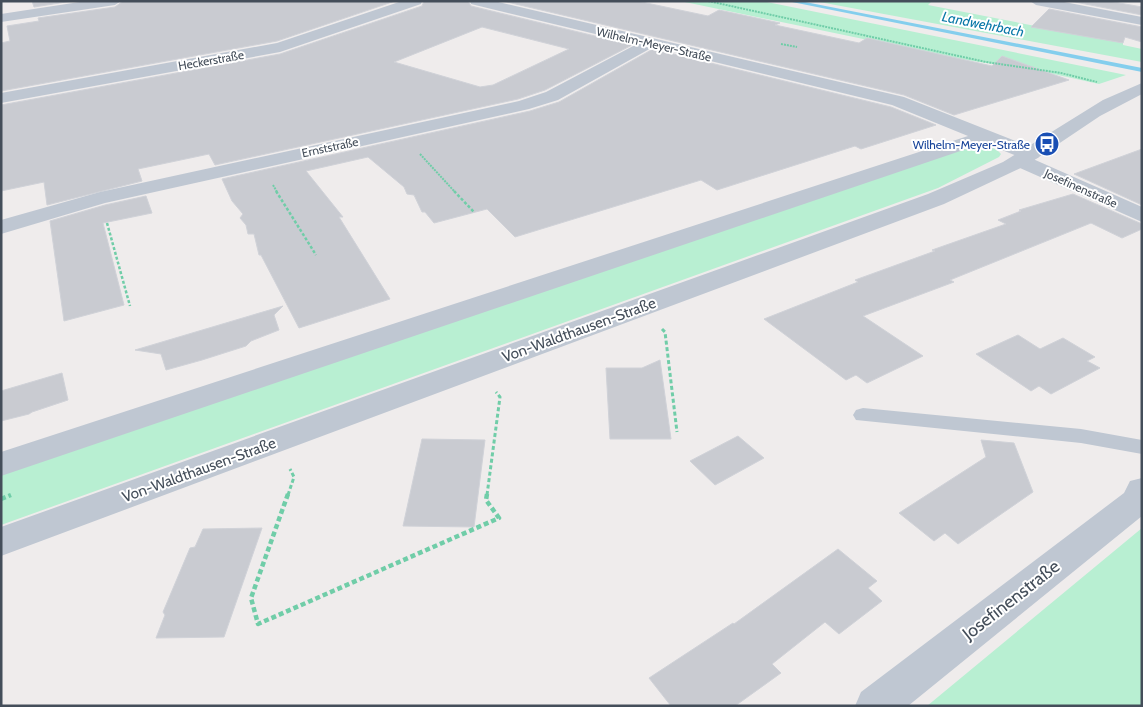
<svg xmlns="http://www.w3.org/2000/svg" width="1143" height="707" font-family="Cabin,sans-serif">
<style>
.green{fill:#b8efd2}
.lines{fill:none;stroke-linecap:round;stroke-linejoin:round}
.stream{fill:#84ceed;fill-rule:evenodd}
.building{fill:#c9cbd1;stroke:#d0d2d8;fill-rule:evenodd}
.path-far3{stroke:#70cda8;stroke-width:2;stroke-dasharray:2 1;stroke-linecap:butt}
.path-far2{stroke:#70cda8;stroke-width:2.5;stroke-dasharray:3 2;stroke-linecap:butt}
.path-far1{stroke:#70cda8;stroke-width:3;stroke-dasharray:4 2.5;stroke-linecap:butt}
.path{stroke:#70cda8;stroke-width:4.5;stroke-dasharray:5 3;stroke-linecap:butt}
.service{fill:#bfc7d2;fill-rule:evenodd}
.minor{fill:#bfc7d2;fill-rule:evenodd}
.tertiary{fill:#bfc7d2;fill-rule:evenodd}
.labels{text-anchor:middle;dominant-baseline:central;stroke-width:4;stroke-linejoin:round;paint-order:stroke}
.far-street-label{font-size:12px;fill:#444e5a;stroke:#fff}
.far-transit-label{font-size:12px;fill:#164399;stroke:#fff;text-anchor:end}
.far-water-label{font-size:14px;font-style:italic;fill:#0978a8;stroke:#fff}
.street-label{font-size:15px;fill:#444e5a;stroke:#fff}
.near-street-label{font-size:18px;fill:#444e5a;stroke:#fff}
</style>
<rect width="100%" height="100%" fill="#efecec"/>
<path class="green" d="M680 1H762L1126 75 1099 84 1040 71 960 59Z
M814 1H926L931 2 928 5 1123 43V45L1142 49V62Z
M970 146C981 146 994 145 1001 154L999 157 938 188 1 525V474Z
M1142 528V706H927Z"/>
<g class="lines">
<path class="stream" d="M787 1H800L1142 68V72Z"/>
</g>
<path class="building" d="M32 1H72L34 7Z
M123 1H395L277 41 1 91V43L10 41 7 26 39 21 38 18 115 7Z
M424 1H468L471 6 632 45 545 90 518 99 215 165 209 154 138 169 142 181 47 205 44 182 1 191V105L280 54 422 6ZM482 27 569 49 493 85 480 87 394 62Z
M503 1H637L708 16 719 10 780 23 775 25 859 43 867 38 992 66 1002 56 1069 80 954 115 904 95Z
M1070 1H1108L1142 7V15Z
M1049 9 1142 27V42L1125 37 1123 43 1031 27Z
M653 49 891 107 936 125 861 149 855 146 717 190 701 180 515 237 487 209 434 223 425 212H422L414 195 407 194 404 187 368 157 306 171 343 217H339L390 299 299 328 261 255H259L254 234H248L246 225 240 218 243 214 232 201 222 179 530 111 559 102Z
M1142 149V205L1074 174Z
M1073 194 1142 224V229L1122 238 1091 223 950 280 954 282 863 316 923 356 867 383 856 375 846 380 764 319 858 282 855 280 935 251 932 250 1006 224 998 220 1021 211 1019 210Z
M146 196 152 213 103 223 124 305 64 321 50 221 105 205Z
M283 306 274 315 279 330 251 341 246 346 202 360 166 370 161 354 135 350Z
M1018 335 1040 349 1063 338 1095 357 1087 361 1100 368 1051 394 1039 386 1031 391 976 354Z
M660 360 671 439H610L606 368H642Z
M62 373 68 400 32 412 29 414 1 421V391Z
M738 436 764 458 715 485 690 461Z
M422 439 485 440 474 527 403 526Z
M981 440 1014 443 1033 492 958 544 945 533 934 541 899 513 986 457Z
M262 528 224 637 156 638 165 615 163 612 190 548 195 547 203 529Z
M838 549 877 581 868 588 882 601 839 634 825 622 772 664 781 673 735 706H671L649 678 733 623 734 624Z"/>
<g class="lines">
<path class="path-far3" d="M708 1 986 62 1061 73 1097 82
M781 44 797 47
M420 154 455 192
M273 185 277 192"/>
<path class="path-far2" d="M276 191 316 255
M454 191 474 212
M107 223 130 306"/>
<path class="path-far1" d="M662 329 665 332 677 432
M288 495 294 477 290 469
M487 495 500 397 496 392"/>
<path class="path" d="M288 494 251 598 258 624 499 518 486 500 487 494
M1 499 11 495"/>
<path class="service" d="M863 408 1081 429 1142 440V454L1081 443 856 420 853 415 856 410Z"/>
<path class="minor" d="M86 1H121L115 5 1 22V14Z
M402 1H422L421 4 280 52 1 103V93L277 43Z
M470 1H494L904 97 1038 150 1041 154 1038 158 1033 159 1142 207V222L1013 165 1010 161 1013 157 1017 156 984 143 1 476V452L968 136 892 105 653 47 558 100 529 109 105 203 1 234V220L100 192 519 101 546 92 637 44 471 4Z
M1030 1H1059L1142 17V25L1036 5Z
M1142 478V516L908 706H855L861 692 1124 493 1130 481Z"/>
<path class="tertiary" d="M1142 83V94L1100 116 1027 165 944 204 1 556V527L928 194 1003 162 1103 100Z"/>
</g>
<defs>
<symbol id="bus-disc" viewBox="-11 -11 22 22"><circle r="9.5" fill="#1a4fb4" stroke="#fff"/><path d="M-5-6H5V4H4V6H2V4H-2V6H-4V4H-5ZM-3.5-4V0h7V-4ZM-3.5 1.2v1.5H-2V1.2ZM2 1.2v1.5H3.5V1.2Z" fill="#fff"/></symbol>
</defs>
<g fill-rule="evenodd">
<use href="#bus-disc" x="1033" y="130" width="28" height="28"/>
</g>
<g class="labels">
<g class="far-street-label">
<text transform="translate(654 44) rotate(13)">Wilhelm-Meyer-Straße</text>
<text transform="translate(211 60) rotate(-10)">Heckerstraße</text>
<text transform="translate(330 147) rotate(-12)">Ernststraße</text>
<text transform="translate(1081 188) rotate(24)">Josefinenstraße</text>
</g>
<g class="far-transit-label">
<text x="1030" y="144">Wilhelm-Meyer-Straße</text>
</g>
<g class="far-water-label">
<text transform="translate(983 24) rotate(11)">Landwehrbach</text>
</g>
<g class="street-label">
<text transform="translate(579 330) rotate(-20)">Von-Waldthausen-Straße</text>
<text transform="translate(199 470) rotate(-20)">Von-Waldthausen-Straße</text>
</g>
<g class="near-street-label">
<text transform="translate(1011 600) rotate(-38)">Josefinenstraße</text>
</g>
</g>
<rect width="1143" height="707" fill="none" stroke="#444e5a" stroke-width="5"/>
</svg>
